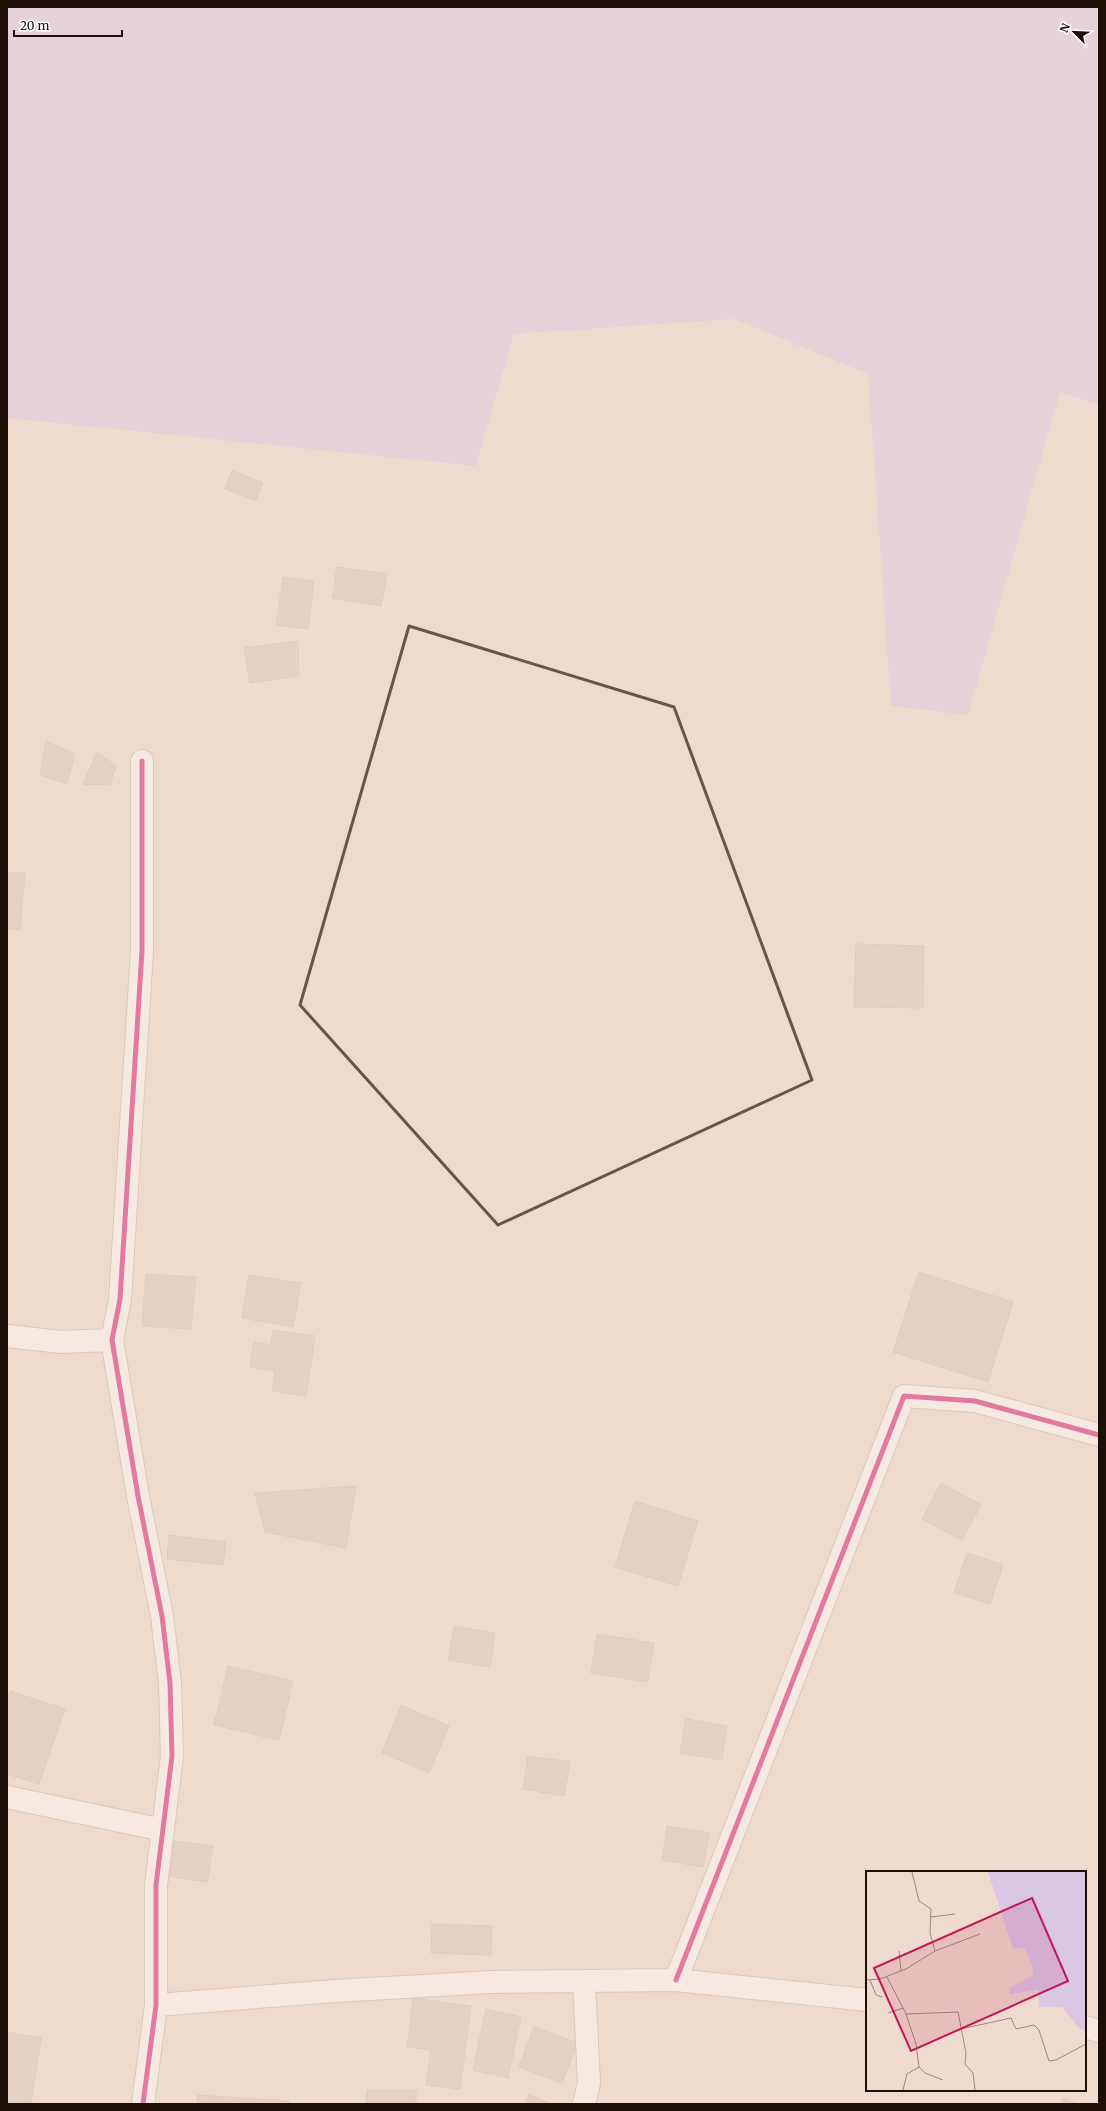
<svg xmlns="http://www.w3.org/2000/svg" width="1106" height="2111" font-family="Merriweather,serif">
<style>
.green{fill:#d9c7e4}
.building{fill:#d6c5bd;stroke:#cbbbb3}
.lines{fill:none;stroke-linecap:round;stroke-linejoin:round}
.minor-casing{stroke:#c1b2a7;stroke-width:24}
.minor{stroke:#fdfaf8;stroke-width:22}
.cycleway-casing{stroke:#fff;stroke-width:8}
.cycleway{stroke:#d6006c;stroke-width:5}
.marked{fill:none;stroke:#65564c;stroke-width:3;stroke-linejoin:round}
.inset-road{fill:none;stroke:#9a897e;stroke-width:1}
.view{fill:#c2185b;fill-opacity:0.15;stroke:#c2185b;stroke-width:2}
.inset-edge{fill:none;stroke:#1b0f07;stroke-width:2}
</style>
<rect width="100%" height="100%" fill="#efdbcd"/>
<path class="green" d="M7 7H1099V405L1060 392 968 715 891 706 868 374 734 319 514 334 476 466 7 418Z"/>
<path class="building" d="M232 470 263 483 256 501 225 489Z
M337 567 387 574 381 606 332 598Z
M283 577 314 581 308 629 276 625Z
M298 641 299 676 250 683 244 648Z
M46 741 75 754 67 784 40 775Z
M97 752 116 766 110 784 83 785Z
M7 872 25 873 20 930 7 928Z
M856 944 924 946 923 1008 854 1007Z
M919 1272 1013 1302 988 1382 893 1352Z
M146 1274 196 1277 191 1329 142 1326Z
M249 1275 301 1283 293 1327 242 1318Z
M273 1330 315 1336 306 1396 272 1391 275 1371 250 1367 254 1342 271 1345Z
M941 1483 981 1505 962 1540 922 1519Z
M356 1486 346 1548 265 1532 255 1493Z
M635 1501 698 1521 678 1586 615 1567Z
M169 1535 226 1542 223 1565 167 1559Z
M967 1553 1003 1565 990 1604 954 1593Z
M454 1626 495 1633 490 1667 448 1660Z
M597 1634 654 1643 648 1682 591 1673Z
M228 1666 293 1681 279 1740 214 1725Z
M10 1691 65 1709 39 1784 7 1774V1699Z
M401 1705 449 1726 429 1773 382 1753Z
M686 1719 727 1726 722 1760 680 1753Z
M528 1756 570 1762 564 1796 523 1789Z
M667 1826 709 1833 703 1867 662 1860Z
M172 1841 213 1846 207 1882 167 1876Z
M432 1924 492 1926 491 1955 431 1953Z
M413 1998 471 2006 460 2089 426 2085 431 2050 407 2047Z
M486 2009 521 2017 508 2078 473 2070Z
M534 2026 577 2043 562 2083 519 2067Z
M7 2032 41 2038 31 2104H7Z
M367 2090H416V2104H366Z
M198 2095 289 2101V2104H197Z
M529 2095 552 2104H525Z
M1063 2098 1077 2104H1061Z"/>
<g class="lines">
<defs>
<path id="minor" d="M142 761V951L120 1299 112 1340 138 1496 162 1616 170 1683 172 1756 156 1885V2005L143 2104
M7 1336 61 1342 112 1340
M7 1797 163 1830
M676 1980 904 1396 975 1401 1099 1435
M156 2005 335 1991 491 1982 584 1981 676 1980 867 2000
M1085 2027 1099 2031
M584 2104 589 2083 584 1981"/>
</defs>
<use href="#minor" class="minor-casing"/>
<use href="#minor" class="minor"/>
<defs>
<path id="cycleway" d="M142 761V951L120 1299 112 1340 138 1496 162 1616 170 1683 172 1756 156 1885V2005L143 2104
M676 1980 904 1396 975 1401 1099 1435"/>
</defs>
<use href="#cycleway" class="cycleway-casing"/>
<use href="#cycleway" class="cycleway"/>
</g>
<path d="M0 0H1106V2111H0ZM409 626 674 707 812 1080 498 1225 300 1005Z" fill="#efdbcd" fill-opacity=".55" fill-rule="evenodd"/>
<path class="marked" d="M409 626 674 707 812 1080 498 1225 300 1005Z"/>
<g transform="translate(866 1871)">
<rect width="220" height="220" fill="#efdbcd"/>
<path d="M120 1H220V162L211 155 196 136H173L172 119 144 123 143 117 167 104 166 93 158 77 147 78 122 1Z" fill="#d9c7e4"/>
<path class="inset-road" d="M46 1 53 30 65 38 64 62 69 80M65 46 89 43M33 80 35 100M21 106 40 143 50 173 53 196 41 203 37 219M0 109 14 108 40 98 69 80 114 63M4 109 10 124 16 126M22 142 37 137M40 143 92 141 100 182 99 193 107 202 109 219M95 158 145 147 150 158 168 154 173 159 183 190 190 189 220 173M53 196 59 202 77 209"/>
<path class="view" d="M166 27 202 110 45 180 8 97Z"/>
<rect width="220" height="220" class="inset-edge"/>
</g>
<rect width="1106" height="2111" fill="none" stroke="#1b0f07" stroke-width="16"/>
<g transform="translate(1074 32) rotate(294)" stroke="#ffffff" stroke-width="3" paint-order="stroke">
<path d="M0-3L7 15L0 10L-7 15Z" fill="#1b0f07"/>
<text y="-6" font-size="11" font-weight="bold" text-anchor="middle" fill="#1b0f07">N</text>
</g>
<path d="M14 30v6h108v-6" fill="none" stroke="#1b0f07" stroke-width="2"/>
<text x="20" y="30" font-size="12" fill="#1b0f07" stroke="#ffffff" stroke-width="3" paint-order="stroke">20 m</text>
</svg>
